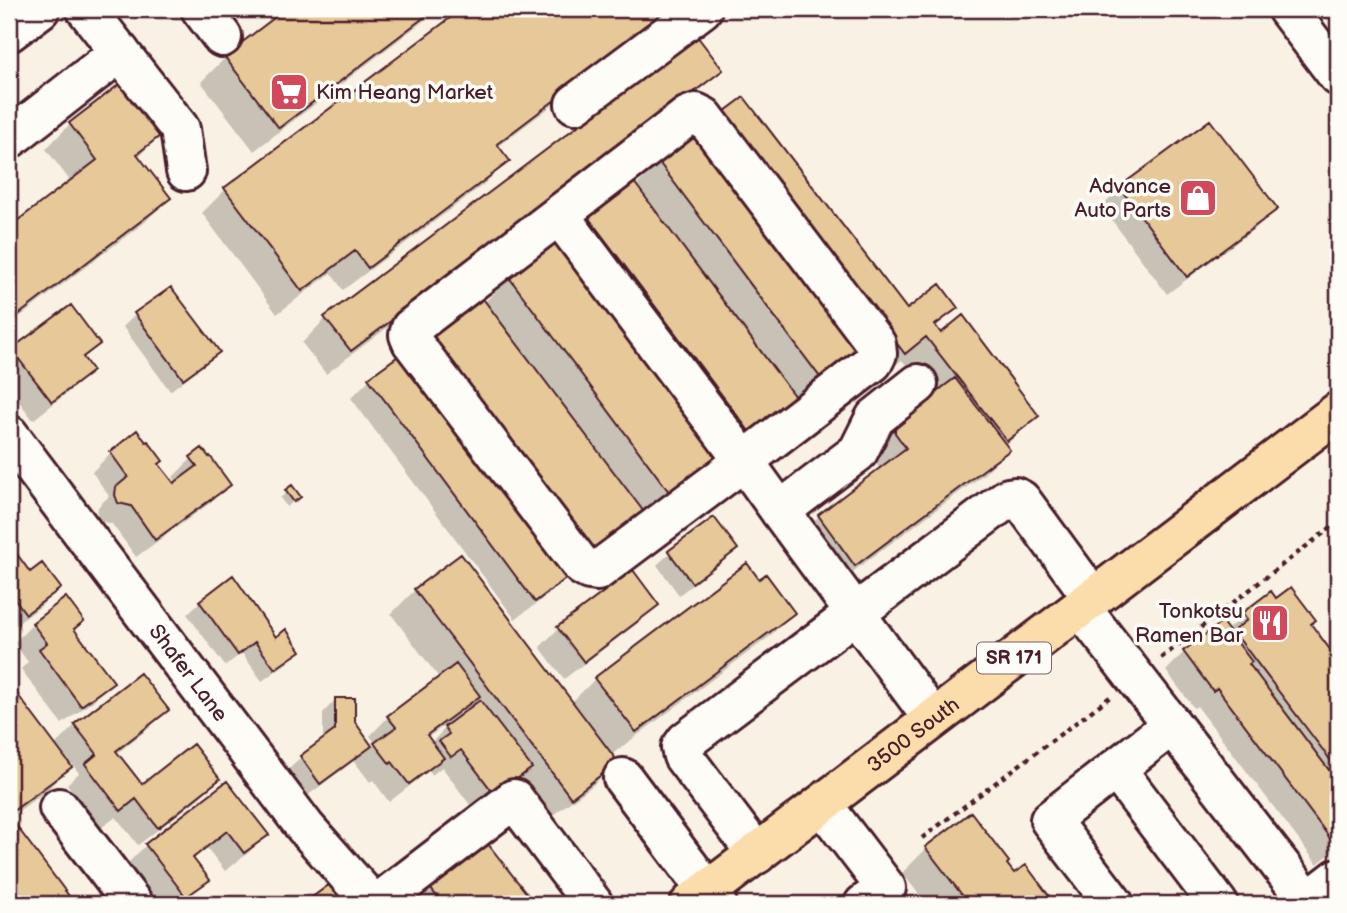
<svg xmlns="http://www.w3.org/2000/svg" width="1347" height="913" font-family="'Balsamiq Sans',sans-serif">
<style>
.shadow{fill:#0003;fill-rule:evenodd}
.building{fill:#e7c899;stroke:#4a1f2b;stroke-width:2}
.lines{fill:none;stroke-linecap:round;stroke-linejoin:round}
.minor-casing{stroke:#4a1f2b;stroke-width:44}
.major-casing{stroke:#4a1f2b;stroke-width:44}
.path{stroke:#4a1f2b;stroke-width:4.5;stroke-dasharray:5 5;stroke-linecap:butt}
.minor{stroke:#fdfcf7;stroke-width:38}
.major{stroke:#faddab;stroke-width:38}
.labels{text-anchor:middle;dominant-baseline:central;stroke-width:7;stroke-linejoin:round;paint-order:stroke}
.shield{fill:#fdfcf7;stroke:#806168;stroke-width:2}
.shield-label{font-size:19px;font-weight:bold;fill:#4a1f2b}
.poi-label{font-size:21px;fill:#4a1f2b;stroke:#fdfcf7;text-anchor:end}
.street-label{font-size:21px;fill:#4a1f2b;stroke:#fdfcf7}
</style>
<rect width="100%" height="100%" fill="#f9f2e4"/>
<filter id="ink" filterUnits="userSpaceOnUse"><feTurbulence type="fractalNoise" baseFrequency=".0143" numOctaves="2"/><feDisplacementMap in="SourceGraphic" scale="14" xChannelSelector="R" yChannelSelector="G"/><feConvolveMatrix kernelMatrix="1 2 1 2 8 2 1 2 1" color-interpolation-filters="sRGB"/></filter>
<g filter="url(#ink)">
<path class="shadow" d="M288 9H439L254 151 201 82 225 58Z
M464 9H680L497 147 507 161 483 185 343 290 331 273 277 314 202 213 226 189Z
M720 70 696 94 326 374 302 343 326 318Z
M125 82 163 132 138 157 169 198 145 222 9 325V229L71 182 46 149 70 124Z
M693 137 907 312 956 308 935 328 1037 416 1005 446 1008 450 984 474 831 588 795 541 819 516 881 470 871 457V449L896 424 931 398 902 360 880 376 759 218 854 350 829 374 795 399 793 396 769 420 645 516 484 303 509 278 560 239 563 244 589 218 635 187 659 163Z
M1120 188 1275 208 1257 227 1167 294 1102 207Z
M170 289 217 352 205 364 170 391 123 327 135 315Z
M98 344 82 360 91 371 72 389 33 420 9 388V354L12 350Z
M369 380 566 577 547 596 515 619 351 398Z
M137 433 173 486 177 483 173 477 191 459 202 450 228 484 210 503 136 557 112 524 100 521 97 515 98 507 109 496 92 472 111 453Z
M292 488 298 497 287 507 280 498Z
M9 546 30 574 59 588 40 607 9 630Z
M735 549 723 561 679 595 657 565 670 553Z
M759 582 793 613 769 637 611 755 616 762 592 786 546 820 476 813 442 767 432 775 429 771 389 802 373 780 370 782 354 761 307 796 288 770 301 757 323 741V713L335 700 372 748 376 744 370 736 388 717 440 679 391 614 415 590 571 703 595 679ZM463 710 466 713 457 720 455 718ZM448 723 449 724 431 743 427 738Z
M66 600 73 630 111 682 93 701 62 724 21 669 28 662 14 643 33 624Z
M200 602 276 639 299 650 287 663 262 681 242 653 225 666 187 614Z
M657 604 638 623 564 679 540 647 559 628Z
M1243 614 1309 624 1332 654 1337 651 1338 653V848L1317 864 1197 706 1194 708 1166 671 1184 652 1226 631Z
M9 686 54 746 75 725 167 710 148 729 116 754 141 787 218 779 199 798 138 845 116 817 101 828 67 784 79 773 72 764 46 791 9 818Z
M227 783 266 835 248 853 225 871 207 848 192 860 207 880 181 904H159L127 864 146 845Z
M971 815 1014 875 1025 867 1053 904H927L902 873 926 849Z
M9 819 73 904H9Z
M488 846 532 904H416L432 889Z"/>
<path class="building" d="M286 9H435L279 128 224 56Z
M462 9H675L497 144 510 161 368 268 355 251 302 291 224 188Z
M697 36 723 70 351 351 324 317Z
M125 80 165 132 137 154 171 198 9 322V227L97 160 69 123Z
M744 97 907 309 940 284 958 308 935 325 941 333 963 315 1039 416 1007 441 926 337 905 354 721 114Z
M1210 120 1278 209 1187 277 1119 187Z
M694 134 856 350 820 377 658 161Z
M634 182 795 397 749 431 588 217Z
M560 237 723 454 670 493 508 276Z
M171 287 220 352 183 379 134 313Z
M481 296 644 512 594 550 430 334Z
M71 305 100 344 83 357 93 371 52 402 11 349Z
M401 354 568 577 535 602 368 378Z
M955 378 1010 450 855 566 818 515 906 448 895 433V423Z
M137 430 146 442 148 441 163 461 159 464 174 483 197 466 190 457 202 448 209 457 210 456 231 485 155 540 131 506 118 503 115 495 116 487 128 477 110 452Z
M292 485 301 497 294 502 285 490Z
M714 517 738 549 692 583 668 551Z
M9 543 30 572 42 563 61 588 26 614 11 594 9 596Z
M461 554 618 762 571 798 414 589Z
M747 563 759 579 766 574 795 613 636 732 594 678Z
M633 570 659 605 584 662 557 627Z
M233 575 276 637 286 629 301 651 275 669 255 642 238 655 199 601Z
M1291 587 1316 620 1311 624 1332 652 1337 648 1338 650V770L1233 631 1247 620 1242 613 1271 591 1276 598Z
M66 597 84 621 74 629 114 682 81 706 39 649 47 643 32 623Z
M1222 622 1252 662 1249 664 1338 782V845L1336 846 1217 688 1213 691 1183 651Z
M456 664 480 696 427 735 444 758 409 784 392 762 390 764 374 743 396 727 387 716Z
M140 673 169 710 116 751 142 784 193 744 220 779 158 828 136 799 121 811 85 764 97 754 74 724Z
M9 683 72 767 9 814Z
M335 698H355V722L372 746 320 784 300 756 335 730Z
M480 700 532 768 495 795 461 750 451 757 439 741 449 734 444 727Z
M227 781 269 835 244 853 227 831 193 858 210 880 186 897 145 844Z
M971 812 1009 862 1007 864 1014 873 1026 865 1055 904H969L925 847Z
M9 816 75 904H9Z
M488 844 535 904H443L430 888Z
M330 884 345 904H303Z
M955 897 961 904H946Z"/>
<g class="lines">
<defs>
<g id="minor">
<path d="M86 9 180 129 186 171"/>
<path d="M201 9 222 37"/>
<path d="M1287 9 1338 76"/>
<path d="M9 32 40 9"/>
<path d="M575 104 702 9"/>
<path d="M9 139 120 52"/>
<path d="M559 215 744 461 873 362 877 354 876 344 704 117 696 113 688 116 411 328 409 335 412 342 582 566 589 570 597 571 744 461 780 511"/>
<path d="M918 384 875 418 858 452 780 511 933 719"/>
<path id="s1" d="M9 435 305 827 373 904"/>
<path d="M1081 608 1172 725 1050 820 1114 904"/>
<path d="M1172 725 1308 901"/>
<path d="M1116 769 1218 904"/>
<path d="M623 778 717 904"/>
<path d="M822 804 886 888 864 904"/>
<path d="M59 808 133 904"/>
<path d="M757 854 683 756 681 748 686 741 1008 498 1015 497 1021 500 1093 598"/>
<path d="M377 904 514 799 593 904"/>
<path d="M1304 904 1338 878"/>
</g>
<g id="major">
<path id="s2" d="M690 904 1338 412"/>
</g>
</defs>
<use href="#minor" class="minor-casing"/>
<use href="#major" class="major-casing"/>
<path class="path" d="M1161 658 1338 522
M922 838 1110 697"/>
<use href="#minor" class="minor"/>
<use href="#major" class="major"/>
</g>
</g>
<defs>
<symbol id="supermarket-square" viewBox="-11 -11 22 22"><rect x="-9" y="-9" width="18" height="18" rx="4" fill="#d1495b" stroke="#fdfcf7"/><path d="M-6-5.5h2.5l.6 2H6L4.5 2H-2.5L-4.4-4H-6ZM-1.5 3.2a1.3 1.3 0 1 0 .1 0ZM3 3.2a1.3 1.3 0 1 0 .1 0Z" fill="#fff"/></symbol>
<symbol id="shop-square" viewBox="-11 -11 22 22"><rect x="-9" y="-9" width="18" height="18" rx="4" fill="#d1495b" stroke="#fdfcf7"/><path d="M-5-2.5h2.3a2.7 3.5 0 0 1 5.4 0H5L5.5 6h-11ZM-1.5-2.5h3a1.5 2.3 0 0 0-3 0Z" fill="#fff"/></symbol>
<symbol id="restaurant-square" viewBox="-11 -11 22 22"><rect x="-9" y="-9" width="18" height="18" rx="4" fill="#d1495b" stroke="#fdfcf7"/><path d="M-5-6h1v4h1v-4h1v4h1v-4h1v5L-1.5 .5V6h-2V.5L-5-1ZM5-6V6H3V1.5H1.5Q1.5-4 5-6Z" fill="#fff"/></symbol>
</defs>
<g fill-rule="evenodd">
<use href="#supermarket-square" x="267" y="70" width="44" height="44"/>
<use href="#shop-square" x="1176" y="176" width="44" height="44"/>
<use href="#restaurant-square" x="1248" y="601" width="44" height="44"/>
</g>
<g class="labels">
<rect class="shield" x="977" y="642.5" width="74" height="31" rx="5"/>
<g class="shield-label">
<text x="1014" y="658">SR 171</text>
</g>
<g class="poi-label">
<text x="316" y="92" text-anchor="start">Kim Heang Market</text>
<text x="1171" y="186">Advance<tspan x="1171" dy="24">Auto Parts</tspan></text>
<text x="1243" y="611">Tonkotsu<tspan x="1243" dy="24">Ramen Bar</tspan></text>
</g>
<g class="street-label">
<text stroke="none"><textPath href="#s1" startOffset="298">Shafer Lane</textPath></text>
<text stroke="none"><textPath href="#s2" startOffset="280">3500 South</textPath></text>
</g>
</g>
<rect width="1347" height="913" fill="none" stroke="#fdfcf7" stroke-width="35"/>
<rect x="18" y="18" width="1312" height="878" fill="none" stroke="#4a1f2b" stroke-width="2.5" filter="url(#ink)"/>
</svg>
